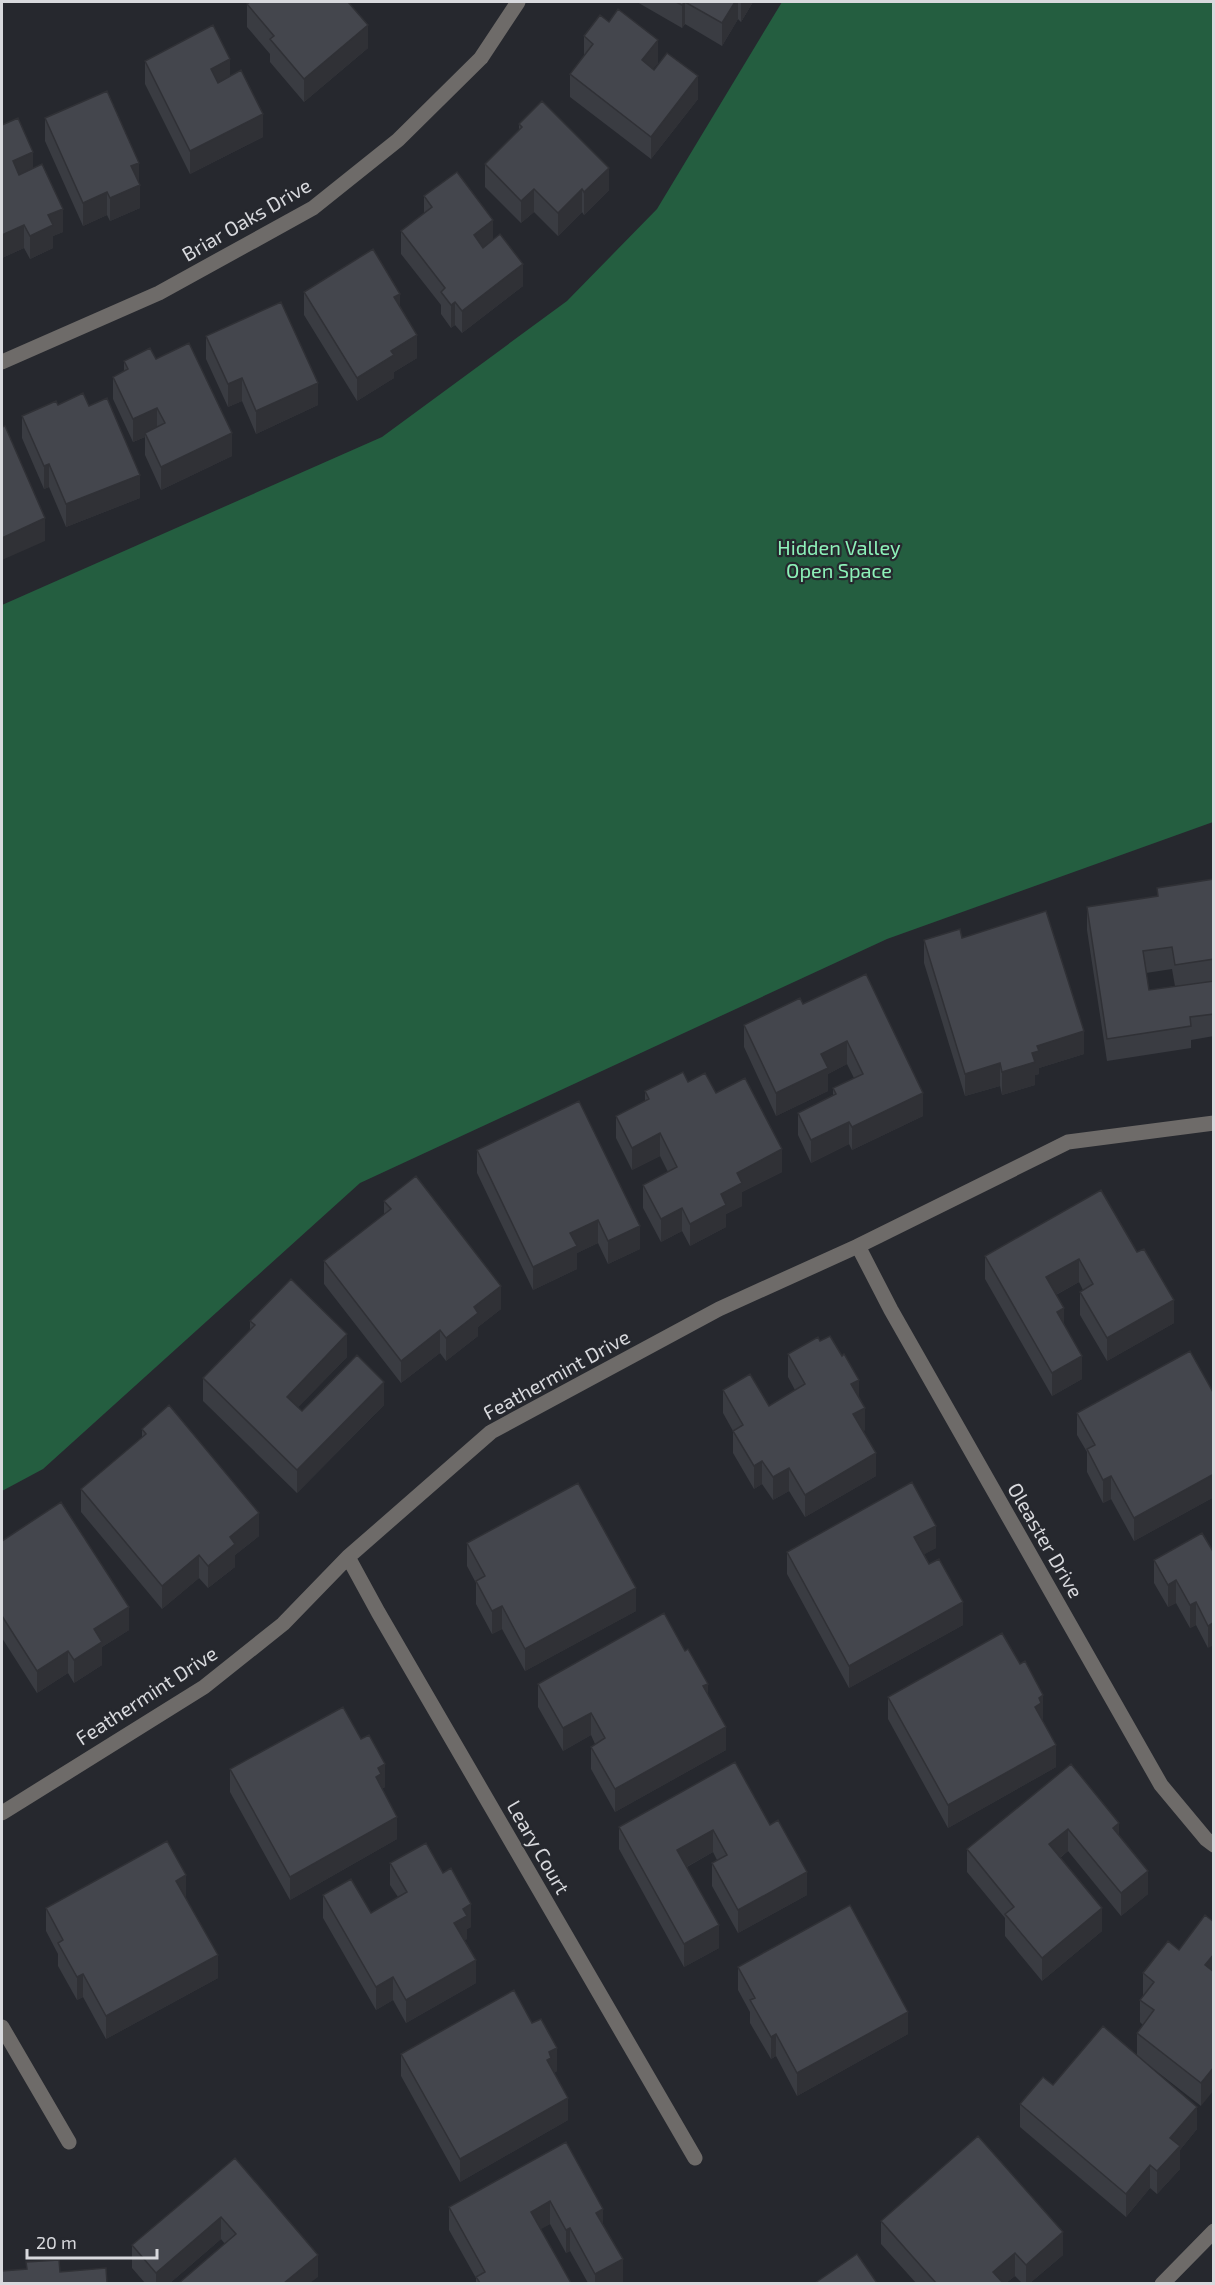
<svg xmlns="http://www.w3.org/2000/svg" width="1215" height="2285" font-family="'Exo 2',sans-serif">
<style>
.green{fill:#245e40}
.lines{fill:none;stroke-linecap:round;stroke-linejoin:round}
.minor{stroke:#6e6b69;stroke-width:15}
.wall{fill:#3a3c42;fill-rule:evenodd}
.shaded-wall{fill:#303136}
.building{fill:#44464d;stroke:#303136;stroke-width:1.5}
.labels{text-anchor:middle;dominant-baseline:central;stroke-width:4.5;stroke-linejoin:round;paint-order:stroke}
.street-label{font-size:20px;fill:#d8d9dd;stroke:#26282e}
.park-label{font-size:20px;fill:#8df2b9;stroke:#26282e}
</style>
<rect width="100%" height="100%" fill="#26282e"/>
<path class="green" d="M782 2H1213V822L887 939 360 1183 43 1469 2 1491V605L382 437 567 301 657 209Z"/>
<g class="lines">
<path class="minor" d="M2 362 159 293 313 208 398 140 481 58 518 2
M858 1246 891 1310 1161 1785 1206 1839 1214 1845
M348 1557 378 1612 695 2158
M2 1813 204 1687 283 1624 348 1557 491 1432 719 1309 858 1246 1068 1142 1214 1123
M2 2027 69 2142
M1162 2284 1214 2231"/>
</g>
<path class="wall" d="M637 2H753L741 22 738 19 722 46 685 24 682 28Z
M247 4 368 48 304 102 270 62V54L247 27Z
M609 22 658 63 653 69 698 99 651 159 570 97V74L584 56V36Z
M145 61 230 76 263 137 190 174 145 84Z
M45 118 139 182 140 208 110 221 107 215 83 226 45 141Z
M519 124 609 190 584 215 582 212 558 236 534 212 521 223 485 187V164L519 130Z
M2 125 33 168 63 232 53 236V248L30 259 24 248 2 258Z
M424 196 493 240 523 286 462 333 455 325 451 328 441 314V305L401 254V231L424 213Z
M304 292 400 308 417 358 394 372V378L357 401 304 315Z
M206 336 318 405 256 434 242 401 228 407 206 359Z
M124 361 232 456 161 490 145 455V437L133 442 113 399V377L124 371Z
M58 405 89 406 140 498 66 527 49 487 44 489 22 438V416Z
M1214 879V1036L1191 1040V1048L1107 1061 1087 930V907L1157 896V888ZM1172 969 1175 986 1149 990 1146 973Z
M962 938 1084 1054 1039 1068V1074L1035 1075V1085L1002 1095 1000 1086 965 1096 924 963V940Z
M866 974 923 1116 852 1150 849 1144 811 1163 798 1135V1113L833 1095V1088L854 1078 847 1064 828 1074V1091L776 1116 744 1047V1025L803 1004Z
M688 1082 716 1093 782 1172 742 1192V1206L726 1214V1227L690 1246 682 1231 661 1242 643 1208V1185L668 1172 660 1156 632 1170 616 1138V1116L645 1101V1091Z
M579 1101 640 1249 608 1264 598 1243 577 1253V1269L533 1290 477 1173V1150Z
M1101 1190 1174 1323 1107 1361 1080 1315V1292L1083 1290 1079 1282 1056 1295 1064 1325 1082 1379 1052 1396 985 1279V1256Z
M384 1201 501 1309 478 1327V1336L446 1361 440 1353 401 1383 324 1284V1261L384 1215Z
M250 1321 347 1357 298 1407 302 1411 384 1405 297 1493 203 1401V1378L250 1330Z
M788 1354 859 1397 865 1430 863 1431 876 1476 805 1517 789 1491 773 1500 762 1484 754 1489 733 1453V1431L723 1413V1390L769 1406 795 1390 788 1377Z
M1214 1394V1497L1134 1541 1111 1499 1103 1503 1087 1472V1452L1077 1435V1413Z
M142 1429 259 1536 235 1555V1567L208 1588 199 1578 162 1609 81 1512V1489L142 1438Z
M2 1541 129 1630 102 1647V1665L74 1683 68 1673 37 1693 2 1638Z
M467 1543 636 1611 525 1671 502 1629 492 1634 476 1604V1583L467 1566Z
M936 1548 924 1554 963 1625 849 1688 787 1574V1552Z
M1214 1553 1208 1648 1196 1625 1190 1628 1176 1603 1168 1607 1154 1583V1560Z
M538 1684 708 1695 726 1750 615 1812 591 1769V1747L595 1744 591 1735 563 1751 538 1707Z
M888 1697 1043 1718 1042 1719 1056 1767 948 1828 888 1719Z
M735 1762 807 1895 738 1933 712 1886V1863L717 1860 713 1852 687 1867 719 1948 684 1967 619 1849V1827Z
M1071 1764 1119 1835 1148 1894 1121 1916 1068 1851 1060 1858 1102 1931 1042 1981 1005 1936V1918L967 1872V1849Z
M230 1769 385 1787 382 1789 397 1839 290 1900 230 1792Z
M390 1863 471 1927 467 1929V1939L464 1940 476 1983 406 2023 393 2000 376 2010 323 1918V1895L371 1913 398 1897 390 1885Z
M186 1898 218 1978 106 2039 83 1997 77 2000 58 1966V1954L46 1931V1908Z
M1205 1915 1201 2106 1146 2063 1197 2129 1180 2150V2169L1157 2194 1150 2188 1126 2217 1020 2127V2104L1053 2085 1137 2055V2033L1143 2025 1140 2022V2000L1143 1996V1973L1179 1950Z
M738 1967 908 2034 797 2096 776 2056 771 2059 750 2023V2012L738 1990Z
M401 2054 557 2071 554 2073 568 2120 460 2182 401 2076Z
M566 2142 603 2225 623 2282 620 2283H588L570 2251 566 2253 550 2224 540 2229 571 2283H476V2278L449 2230V2207Z
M235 2158 318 2277 225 2244 221 2239 170 2283H145L132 2268V2245Z
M881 2221 1063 2255 1030 2283H1022L1015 2276 1006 2283H916L881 2244Z"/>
<path class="shaded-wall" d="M685 2V24L682 28V5Z
M735 2H738V19L722 46V23Z
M741 2H753L741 22Z
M368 25V48L304 102V79Z
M658 40V63L642 82V60Z
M230 59V82L211 92V69Z
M698 76V99L651 159V137Z
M263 114V137L190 174V151Z
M33 152V175L13 184V161Z
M139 163V185L131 166Z
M609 168V190L584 215V192Z
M140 185V208L110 221V198Z
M534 189V212L521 223V201Z
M582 189V212L558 236V213Z
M107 192V215L83 226V203Z
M63 209V232L53 236V248L30 259V236L48 215Z
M493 220V242L474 258V235Z
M24 225V248L2 258V235Z
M523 264V286L462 333V311Z
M400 294V317L394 297Z
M455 302V325L451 328V305Z
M417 335V358L394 372V378L357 401V378L391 351Z
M242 378V401L228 407V384Z
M318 383V405L256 434V411Z
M157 408V430L145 433V437L133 442V419Z
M232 433V456L161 490V467Z
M49 464V487L44 489V466Z
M140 475V498L66 527V504Z
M45 518V541L2 560V538Z
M1084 1031V1054L1039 1068V1074L1035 1075V1085L1002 1095V1072L1032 1053 1037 1046Z
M847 1041V1064L828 1074V1091L776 1116V1093L821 1054Z
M1000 1063V1086L965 1096V1074Z
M923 1093V1116L852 1150V1127Z
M849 1122V1144L811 1163V1140Z
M660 1133V1156L632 1170V1148Z
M782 1149V1172L742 1192V1206L726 1214V1227L690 1246V1224L721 1194 737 1173Z
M682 1208V1231L661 1242V1219Z
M598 1220V1243L577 1253V1269L533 1290V1267L570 1233Z
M640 1226V1249L608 1264V1241Z
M1079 1259V1282L1046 1300V1277Z
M501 1286V1309L478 1327V1336L446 1361V1338L474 1307Z
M1174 1300V1323L1107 1361V1338Z
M1064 1308V1331L1057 1312Z
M440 1330V1353L401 1383V1361Z
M347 1334V1357L287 1419V1397Z
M1082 1356V1379L1052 1396V1373Z
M859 1380V1402L851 1384Z
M384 1382V1405L297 1493V1470Z
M865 1408V1430L853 1437V1414Z
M876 1453V1476L805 1517V1495Z
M762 1461V1484L754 1489V1466Z
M789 1468V1491L773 1500V1477Z
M1214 1474V1497L1134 1541V1518Z
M1111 1476V1499L1103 1503V1480Z
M259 1513V1536L235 1555V1567L208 1588V1566L230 1537Z
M936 1526V1548L914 1560V1537Z
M199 1555V1578L162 1609V1586Z
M1176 1580V1603L1168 1607V1585Z
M636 1588V1611L525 1671V1649Z
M963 1602V1625L849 1688V1666Z
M1196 1602V1625L1190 1628V1605Z
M502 1606V1629L492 1634V1611Z
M129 1607V1630L102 1647V1665L74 1683V1660L94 1629Z
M1214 1622V1645L1208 1648V1626Z
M68 1651V1673L37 1693V1671Z
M708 1684V1707L703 1686Z
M1043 1695V1718L1041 1719 1035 1707 1039 1698Z
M591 1713V1735L563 1751V1728Z
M726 1727V1750L615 1812V1789Z
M1056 1745V1767L948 1828V1805Z
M385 1764V1787L381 1789 376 1777 378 1768Z
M397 1817V1839L290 1900V1877Z
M1119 1823V1846L1113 1828Z
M1068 1829V1851L1049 1866V1844Z
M713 1830V1852L677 1872V1850Z
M1148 1871V1894L1121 1916V1893Z
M807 1872V1895L738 1933V1910Z
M186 1875V1898L176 1881Z
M471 1904V1927L467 1929V1939L454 1946V1923L463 1909Z
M1102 1908V1931L1042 1981V1958Z
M719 1925V1948L684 1967V1944Z
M1214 1954V1977L1205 1965Z
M218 1955V1978L106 2039V2016Z
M476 1960V1983L406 2023V2000Z
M83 1974V1997L77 2000V1977Z
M393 1977V2000L376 2010V1987Z
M908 2012V2034L797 2096V2073Z
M776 2034V2056L771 2059V2037Z
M557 2048V2071L551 2074 547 2060 549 2052Z
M1214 2067V2090L1201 2106V2083Z
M568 2098V2120L460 2182V2159Z
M1197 2107V2129L1180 2150V2169L1157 2194V2171L1170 2138Z
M1150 2165V2188L1126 2217V2194Z
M550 2201V2224L531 2235V2212Z
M603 2209V2232L596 2213Z
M221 2217V2239L170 2283H156V2273Z
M570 2228V2251L566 2253V2230Z
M1063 2232V2255L1030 2283H1026V2265Z
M1015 2253V2276L1006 2283H993V2272Z
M318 2255V2277L310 2283H284Z
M623 2259V2282L620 2283H595V2274Z"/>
<path class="building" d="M250 2H348L368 25 304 79 270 39 274 36 247 4Z
M676 2H735L722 23 685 2 682 5Z
M618 9 658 40 642 60 654 70 667 53 698 76 651 137 570 74 593 44 584 36 600 15 609 22Z
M213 25 230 59 211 69 218 83 241 70 263 114 190 151 145 61Z
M107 91 139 163 131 166 140 185 110 198 107 192 83 203 45 118Z
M542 101 609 168 584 192 582 189 558 213 534 189 521 201 485 164 522 127 519 124Z
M18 118 33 152 13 161 19 175 42 164 63 209 48 215 53 225 30 236 24 225 2 235V125Z
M457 172 493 220 474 235 483 248 500 234 523 264 462 311 455 302 451 305 441 292 445 288 401 231 432 207 424 196Z
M373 249 400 294 394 297 417 335 391 351 394 355 357 378 304 292Z
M281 302 318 383 256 411 242 378 228 384 206 336Z
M189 343 232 433 161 467 145 433 165 423 157 408 133 419 113 377 128 369 124 361 150 348 156 359Z
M83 393 89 406 107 398 140 475 66 504 49 464 44 466 22 416 56 401 58 405Z
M5 426 45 518 2 538V427Z
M1214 879V959L1175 965 1172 947 1143 951 1149 990 1214 981V1014L1190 1017 1191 1026 1107 1039 1087 907 1158 896 1157 888Z
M1046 911 1084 1031 1037 1046 1039 1051 1032 1053 1035 1062 1002 1072 1000 1063 965 1074 924 940 960 929 962 938Z
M866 974 923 1093 852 1127 849 1122 811 1140 798 1113 836 1094 833 1088 863 1074 847 1041 821 1054 828 1068 776 1093 744 1025 800 998 803 1004Z
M683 1072 688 1082 705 1073 716 1093 745 1078 782 1149 737 1173 742 1183 721 1194 726 1205 690 1224 682 1208 661 1219 643 1185 677 1167 660 1133 632 1148 616 1116 649 1099 645 1091Z
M579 1101 640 1226 608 1241 598 1220 570 1233 577 1246 533 1267 477 1150Z
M416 1176 501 1286 474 1307 478 1313 446 1338 440 1330 401 1361 324 1261 391 1209 384 1201Z
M1101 1190 1137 1252 1144 1249 1174 1300 1107 1338 1080 1292 1093 1284 1079 1259 1046 1277 1064 1308 1057 1312 1082 1356 1052 1373 985 1256Z
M291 1279 347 1334 287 1397 302 1411 357 1355 384 1382 297 1470 203 1378 255 1325 250 1321Z
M830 1336 842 1356 844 1354 859 1380 851 1384 865 1408 853 1414 876 1453 805 1495 789 1468 773 1477 762 1461 754 1466 733 1431 743 1425 723 1390 750 1374 769 1406 805 1384 788 1354 818 1337 820 1341Z
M1190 1351 1214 1394V1474L1134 1518 1111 1476 1103 1480 1087 1449 1095 1445 1077 1413Z
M169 1405 259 1513 230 1537 235 1544 208 1566 199 1555 162 1586 81 1489 146 1434 142 1429Z
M912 1482 936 1526 914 1537 929 1564 939 1559 963 1602 849 1666 787 1552Z
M578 1483 636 1588 525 1649 502 1606 492 1611 476 1581 485 1576 467 1543Z
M61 1502 129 1607 94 1629 102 1642 74 1660 68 1651 37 1671 2 1616V1541Z
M1202 1533 1214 1553V1622L1208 1626 1196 1602 1190 1605 1176 1580 1168 1585 1154 1560Z
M664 1613 685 1651 688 1649 708 1684 703 1686 726 1727 615 1789 591 1747 605 1738 591 1713 563 1728 538 1684Z
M1002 1633 1020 1664 1025 1661 1043 1695 1039 1698 1041 1703 1035 1707 1056 1745 948 1805 888 1697Z
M343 1707 361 1739 369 1735 385 1764 378 1768 381 1774 376 1777 397 1817 290 1877 230 1769Z
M735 1762 770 1825 778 1820 807 1872 738 1910 712 1863 727 1855 713 1830 677 1850 719 1925 684 1944 619 1827Z
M1071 1764 1119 1823 1113 1828 1148 1871 1121 1893 1068 1829 1049 1844 1102 1908 1042 1958 1005 1914 1014 1907 967 1849Z
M167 1841 186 1875 176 1881 218 1955 106 2016 83 1974 77 1977 58 1943 63 1940 46 1908Z
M426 1843 443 1873 451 1868 471 1904 463 1909 467 1916 454 1923 476 1960 406 2000 393 1977 376 1987 323 1895 351 1879 371 1913 407 1892 390 1863Z
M850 1905 908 2012 797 2073 776 2034 771 2037 750 2000 755 1998 738 1967Z
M1205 1915 1214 1922V1954L1205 1965 1214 1972V2067L1201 2083 1137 2033 1154 2010 1140 2000 1154 1982 1143 1973 1168 1941 1179 1950Z
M514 1990 532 2023 541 2019 557 2048 549 2052 551 2058 547 2060 568 2098 460 2159 401 2054Z
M1103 2026 1197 2107 1170 2138 1180 2146 1157 2171 1150 2165 1126 2194 1020 2104 1043 2077 1053 2085Z
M978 2136 1063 2232 1026 2265 1015 2253 993 2272 1003 2283H936L881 2221Z
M566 2142 603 2209 596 2213 623 2259 595 2274 570 2228 566 2230 550 2201 531 2212 571 2283H480L476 2277 485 2272 449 2207Z
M235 2158 318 2255 284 2283H179L236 2234 221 2217 156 2273 132 2245Z
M857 2254 877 2283H815Z
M59 2260 60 2272 106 2268 107 2283H2V2271L27 2269 26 2262Z"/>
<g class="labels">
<g class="street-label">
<text transform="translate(246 219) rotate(-30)">Briar Oaks Drive</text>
<text transform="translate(556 1374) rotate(-29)">Feathermint Drive</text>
<text transform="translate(1046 1540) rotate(60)">Oleaster Drive</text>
<text transform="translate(146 1695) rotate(-33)">Feathermint Drive</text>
<text transform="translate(539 1847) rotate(60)">Leary Court</text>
</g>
<g class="park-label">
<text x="839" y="547">Hidden Valley<tspan x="839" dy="23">Open Space</tspan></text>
</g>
</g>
<rect width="1215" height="2285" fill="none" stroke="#d8d9dd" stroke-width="6"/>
<path d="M27 2249v9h130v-9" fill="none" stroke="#d8d9dd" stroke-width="3"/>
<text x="36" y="2249" font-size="18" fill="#d8d9dd" stroke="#26282e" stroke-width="4.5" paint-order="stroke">20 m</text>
</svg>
